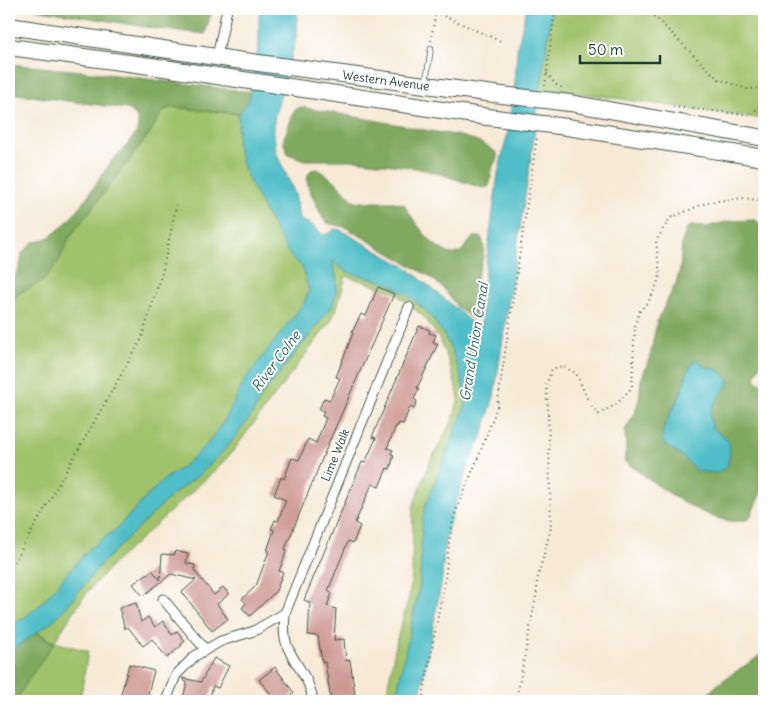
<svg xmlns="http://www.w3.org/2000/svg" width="773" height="710" font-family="Delius,sans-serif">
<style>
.green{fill:#a0c26b;stroke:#608050}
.forest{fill:#80a85f;stroke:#50724a;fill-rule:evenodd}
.water{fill:#50bec8;stroke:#387e7e}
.building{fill:#cd9893}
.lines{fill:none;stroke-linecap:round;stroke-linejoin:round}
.lane-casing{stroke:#3f574c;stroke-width:6}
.street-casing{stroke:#3f574c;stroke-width:11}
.highway-casing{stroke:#3f574c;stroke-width:18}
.path{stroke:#3f574c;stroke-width:2;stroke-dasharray:1 4;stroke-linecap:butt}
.lane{stroke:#fff;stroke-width:4.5}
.street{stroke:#fff;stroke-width:9}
.highway{stroke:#fff;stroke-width:16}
.highway-bridge-casing{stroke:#3f574c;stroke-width:18;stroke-linecap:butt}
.highway-bridge{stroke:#fff;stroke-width:16}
.labels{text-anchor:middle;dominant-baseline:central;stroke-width:4;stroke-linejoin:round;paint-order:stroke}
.street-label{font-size:12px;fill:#1f3d34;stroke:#fff}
.water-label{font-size:14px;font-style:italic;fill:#2e6460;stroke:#fff}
</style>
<rect width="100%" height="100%" fill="#fff"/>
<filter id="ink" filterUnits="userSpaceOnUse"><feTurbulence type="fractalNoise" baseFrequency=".02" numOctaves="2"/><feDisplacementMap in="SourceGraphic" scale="10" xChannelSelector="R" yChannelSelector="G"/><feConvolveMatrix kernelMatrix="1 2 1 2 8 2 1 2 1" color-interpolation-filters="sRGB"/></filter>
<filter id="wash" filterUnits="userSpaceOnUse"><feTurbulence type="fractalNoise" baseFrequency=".0096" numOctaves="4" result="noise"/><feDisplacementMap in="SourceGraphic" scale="20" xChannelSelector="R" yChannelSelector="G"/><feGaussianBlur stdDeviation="1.12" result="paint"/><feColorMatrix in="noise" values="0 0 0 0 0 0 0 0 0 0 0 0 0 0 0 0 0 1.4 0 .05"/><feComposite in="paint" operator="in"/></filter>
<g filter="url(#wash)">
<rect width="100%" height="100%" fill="#f7e9d5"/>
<path class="green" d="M540 9H764V119L528 86Z
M171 107 239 114 237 145 244 170 291 257 302 266 309 291 304 303 247 378 225 420 207 444 185 465 161 482 115 530 88 550 39 606 24 618 9 626V303L17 295 26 288 59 261 69 238 149 134 162 112Z
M331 260 347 272 365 276 390 284 424 309 438 325 451 349 460 372 466 404 426 504 422 520 420 584 395 701H385L397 639 409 597 412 576 413 507 429 463 452 422 459 398 449 362 439 338 424 317 393 291 346 276 336 311 330 322 233 451 219 467 115 562 87 592 54 642 88 651 80 701H16L24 686 54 642 37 632 53 621 68 605 100 565 172 495 202 473 229 444 253 413 262 395 331 308C338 292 338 276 331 260Z"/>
<path class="forest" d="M35 9H210L211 14 205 34 158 29Z
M9 64 92 72 250 92 249 101 239 114 171 107 162 112 149 134 69 238 59 261 43 281 17 294 9 303C9 299 8 292 9 287 15 272 21 273 22 253L33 242C64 241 94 184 112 161 119 153 137 137 138 127 139 118 134 113 127 109L9 93Z
M300 107 406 126C438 135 469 131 497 153 498 161 493 163 492 170 490 177 492 181 488 187L482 188 437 173 416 168 354 160H305L288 154 283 141 294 111Z
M318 169 335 181 353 200 360 202H394L404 204C411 218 438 257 456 254 463 252 469 242 473 237H481C489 253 478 269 475 284 474 294 477 307 478 317L473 319 458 308 443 288 429 276 345 227 327 223 323 219 309 189 307 182 308 175 311 170Z
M756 220 760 225 761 257 764 261V357L755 376 757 382 764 384V486L749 519C715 533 651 480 624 461L626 449 625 430 635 413 639 399 641 380 650 356 657 321 676 283 680 269 682 242 687 228 693 225 705 227 730 221ZM697 358C703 367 709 369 720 371L727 386 715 401 710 415 712 428 697 471 683 457 663 443C660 427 672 411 678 398 685 384 686 369 697 358Z
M37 632 54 643 24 686 16 701H9V652Z
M764 652V701H701C707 695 714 687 721 682 735 671 751 663 764 652Z"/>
<path class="water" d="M259 9H297V32L294 47 274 119V134L276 152 295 194 299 217 302 221 311 224 323 235 330 233 334 229 340 230 406 267 453 306 476 327 481 324 482 294 498 173 507 136 515 83 517 50 526 9H552L530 164 494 396 482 437 469 462 448 528 444 547 442 579 419 701H395L420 584 422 520 426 504 466 405C461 356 435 305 389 284 376 278 361 277 348 272 343 270 337 265 332 261 337 279 340 289 331 308L262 395 253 413 230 444 202 473 172 495 100 565 68 605 53 621 9 652V626L24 618 39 606 88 550 115 530 161 482 185 465 207 444 225 420 246 378 304 303 309 291 302 266 291 257 267 216 244 170 237 145 239 114 249 101 259 43Z
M697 358C705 370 707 366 719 371 722 372 726 377 729 380 726 393 711 401 710 416 710 419 712 424 712 428L729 440 730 453 727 467 717 473 697 471 683 457 663 443C660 427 672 411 679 398 685 384 686 369 697 358Z"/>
<g id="blocks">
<path class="building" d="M378 287 394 294 329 442 285 549 287 550 279 571 283 572 276 591 250 616 242 608 246 603 242 599 256 586 269 551H267L274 530 271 529 275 520 278 521 286 500 274 495 281 477 284 479 292 458 299 460 308 439 316 443 326 418 322 416 324 411 319 409 324 398 330 400 340 378 336 377 353 333 352 332 361 314 366 316Z
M419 326 430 330 429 333 436 335 433 342 438 344 417 388 419 389 414 399 417 401 414 409 410 407 403 424 399 423 398 426H396L387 448 393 450 391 454 394 455 390 469 387 468 379 487 372 484 355 523 360 526 353 543 348 541 328 591 332 593 327 606 336 609 334 640 344 639 346 661 350 660 356 701H331L325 662H322L318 636 308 635 310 603 304 600 362 462 365 463 376 438 372 437Z
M175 551 188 554 186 563 195 565 194 570 214 595 223 587 229 594 217 604 228 619 212 631 182 592 196 580 171 574 143 596 133 584 152 570 160 580 162 554 174 555Z
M136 603 141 622 148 617 155 627 163 621 172 635 177 631 185 641 181 644 182 645 167 658 152 639 143 646 128 627 125 629 119 608Z
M214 658 229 666 218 688 213 686 209 701H184L185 698H183L187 683 182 678 201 682Z
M129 664 154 671 146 701H119Z
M275 667 294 693 284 701H277L259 680Z"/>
</g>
</g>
<g filter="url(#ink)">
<use href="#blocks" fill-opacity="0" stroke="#3f574c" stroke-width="1"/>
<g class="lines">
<defs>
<path id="lane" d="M426 81 431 48"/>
<path id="street" d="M217 57 227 9
M163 599 205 649
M166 701 176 675 195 656 221 641 254 631 285 613
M313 701C310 678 297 668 288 648 283 637 284 624 285 613L409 307"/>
<g id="highway">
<path id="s1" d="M9 26 236 60 494 94"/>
<path d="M9 47 151 66 488 117"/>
<path d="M570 103 764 138"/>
<path d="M567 127 764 158"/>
</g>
</defs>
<use href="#lane" class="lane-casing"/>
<use href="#street" class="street-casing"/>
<use href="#highway" class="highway-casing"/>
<path class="path" d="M647 9 718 79 747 89 764 88
M435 12 500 41
M431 41 436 9
M547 73 556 85 563 88
M545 86 555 9
M673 107 752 115 764 99
M9 571 141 340 162 273 177 202
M422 701 445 579 449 542 454 516 480 453 497 407 537 137
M516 701 537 591V580L551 528 548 407 546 385 552 369 562 366 576 373 589 403 599 414 617 404 632 387 635 325 640 311 651 298 660 276 656 241 670 218 708 202 744 198 764 201"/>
<use href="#lane" class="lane"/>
<use href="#street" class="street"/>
<use href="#highway" class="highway"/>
<defs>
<path id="highway-bridge" d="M494 94 570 103
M488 117 567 127"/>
</defs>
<use href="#highway-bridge" class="highway-bridge-casing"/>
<use href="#highway-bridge" class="highway-bridge"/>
</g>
</g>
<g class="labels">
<g class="street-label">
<text stroke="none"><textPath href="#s1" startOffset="381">Western Avenue</textPath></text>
<text transform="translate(335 455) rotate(-68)">Lime Walk</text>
</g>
<g class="water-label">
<text transform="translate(474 342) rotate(-81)">Grand Union Canal</text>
<text transform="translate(276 361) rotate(-53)">River Colne</text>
</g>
</g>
<rect width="773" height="710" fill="none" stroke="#fff" stroke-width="30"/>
<path d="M580 55v8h80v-8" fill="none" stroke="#1f3d34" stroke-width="2.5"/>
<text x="588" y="55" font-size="15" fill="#1f3d34" stroke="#ffffff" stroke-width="4" paint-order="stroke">50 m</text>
</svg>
